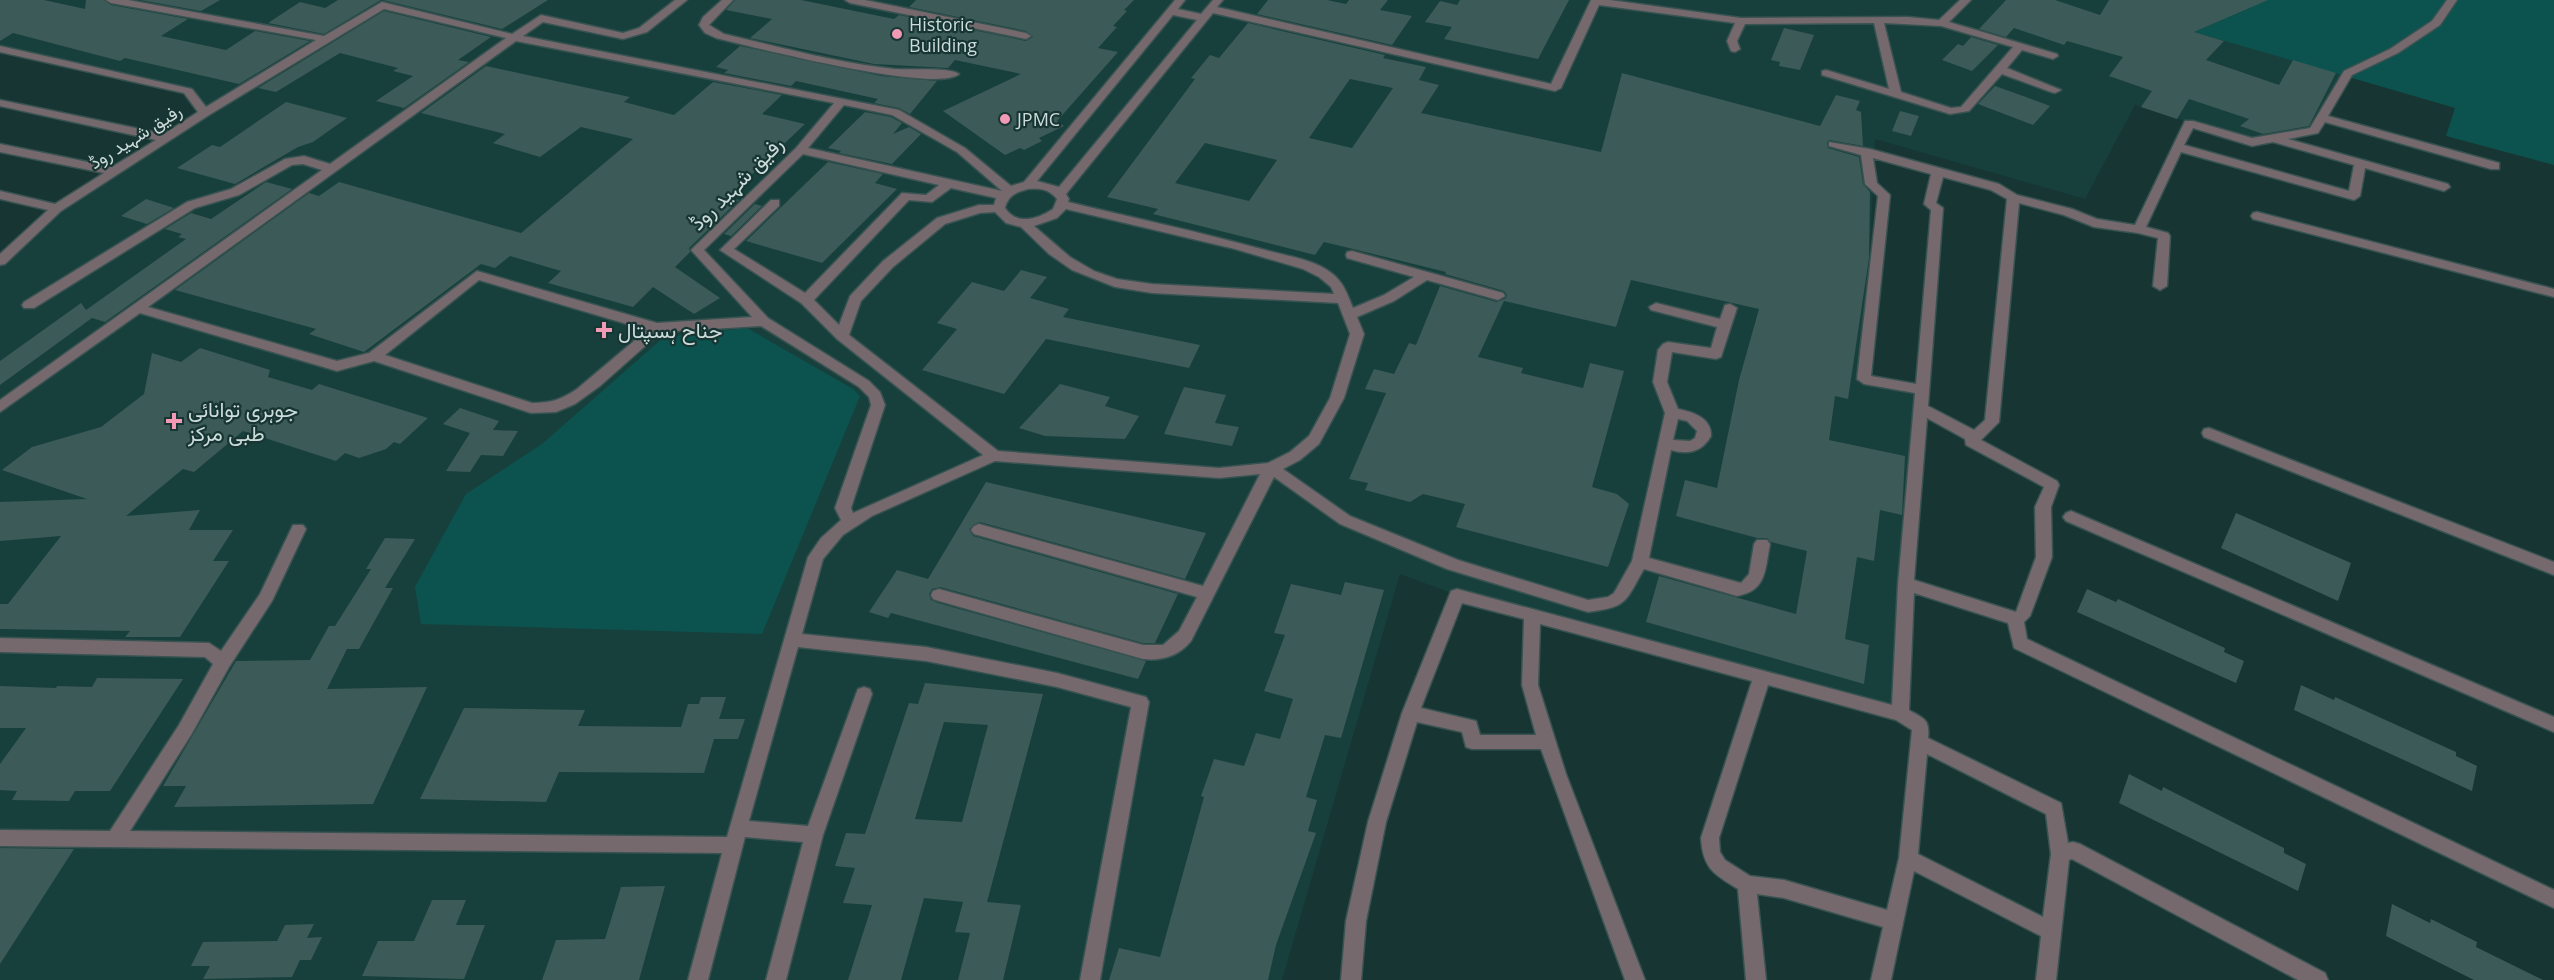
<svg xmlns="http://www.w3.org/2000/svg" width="2554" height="980" font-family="'Open Sans',Vazirmatn,sans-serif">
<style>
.built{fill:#17403d}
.green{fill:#0c534f}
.building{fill:#3c5a57;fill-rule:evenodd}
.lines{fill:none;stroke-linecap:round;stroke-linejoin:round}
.minor-casing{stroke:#385351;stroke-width:3}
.minor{fill:#75696d;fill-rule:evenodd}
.poi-dot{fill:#f09ab6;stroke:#173533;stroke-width:2}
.labels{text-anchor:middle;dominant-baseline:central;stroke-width:4.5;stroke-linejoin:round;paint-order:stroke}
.far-poi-label{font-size:18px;fill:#ccdcdb;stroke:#173533;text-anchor:start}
.far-street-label{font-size:18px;fill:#ccdcdb;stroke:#173533}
.street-label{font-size:21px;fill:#ccdcdb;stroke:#173533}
.poi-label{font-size:21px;fill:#ccdcdb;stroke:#173533;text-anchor:start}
</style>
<rect width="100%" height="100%" fill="#173533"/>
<path class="built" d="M0 0H2452L2348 73 2314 131 2252 142 2135 105 2085 199 1875 139 1864 379 1922 390 1900 714 1457 595 1400 574 1282 980H0V261L57 208 204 113 188 91 0 47Z"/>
<path class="green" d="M2257 0H2554V165L2446 136 2455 108 2194 32 2252 7Z
M747 328 853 389 860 396 762 634 421 624 415 587 466 494 542 444 664 337Z"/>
<path class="building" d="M0 0H44L85 9 86 0H104L111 5 188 19 161 36 226 50 255 31 310 41 239 84 125 58 120 61 13 33 0 41Z
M140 0H220L201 11Z
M338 0H381L324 34 268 23 300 2 325 8Z
M383 0H548L502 29Z
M735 0H801L894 19 899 15 1026 41 1033 37 1026 31 909 7 916 0H1134L1124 10 1127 11 1113 26 1117 27 1098 48 1118 52 1057 121 1064 126 1039 138 1042 141 1024 150 1020 148 1005 155 943 111 1021 74 955 60 948 68 874 64 750 38 772 19 726 10Z
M1268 0H1327L1346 4 1349 0H1388L1380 10 1412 16 1392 45 1257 14Z
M1460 0H1569L1538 59 1444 39 1452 27 1425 22 1440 1 1457 5Z
M2006 0H2055L2100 15 2109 0H2268L2194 32 2224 41 2206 60 2279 85 2293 60 2336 73 2309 126 2263 134 2240 126 2249 119 2189 99 2177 119 2141 107 2152 91 2109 76 2123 57 2067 41 2064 45 2014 28 2006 37 1979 29Z
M384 11 491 37 458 60 469 62 404 108 376 101 413 76 393 71 398 68 340 53 276 92 258 88Z
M1248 23 1385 55 1383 58 1426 67 1419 80 1439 85 1421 113 1601 152 1622 73 1820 126 1836 95 1860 101 1856 110 1861 112 1863 146 1829 140 1827 142 1828 148 1859 157 1863 184 1870 192 1869 258 1848 399 1835 396 1829 440 1905 456 1902 515 1880 510 1874 561 1857 557 1845 639 1869 645 1864 684 1646 622 1659 576 1796 614 1807 551 1771 542 1767 538H1757L1676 516 1685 480 1717 488 1739 380 1759 309 1631 280 1616 327 1504 301 1478 357 1523 368 1521 373 1583 388 1590 363 1624 371 1592 487 1617 494 1629 504 1608 567 1456 527 1465 504 1423 494 1410 502 1365 490 1368 483 1349 479 1386 393 1365 389 1374 369 1394 374 1409 343 1416 345 1440 286 1497 302 1506 298 1507 295 1504 291 1445 274 1446 272 1353 249 1324 242 1315 255 1153 214 1158 209 1107 197 1195 79 1191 78 1210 55 1219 58ZM1350 79 1393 88 1352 148 1309 138ZM1205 143 1277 160 1249 201 1175 183Z
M1784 28 1814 35 1800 70 1779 66 1780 62 1771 60Z
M1971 37 1998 45 1972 71 1942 60 1958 44 1963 46Z
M740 46 881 76 937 81 910 114 899 108 874 103 878 99 796 81 791 86 724 73 728 70 716 67Z
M486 66 630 97 624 102 674 115 713 82 782 95 762 114 805 124 728 197 739 200 689 248 690 252 675 267 720 298 694 314 653 287 633 307 548 283 561 271 510 256 495 268 481 264 364 352 309 334 316 329 175 290 309 193 319 196 339 182 521 233 633 139 581 127 540 157 493 143 505 134 421 113Z
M1995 86 2026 97 2050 106 2033 125 1978 104Z
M286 102 347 118 313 142 298 147 235 184 177 168 212 145 220 147Z
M1900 111 1919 116 1911 136 1892 131Z
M865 112 891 117 902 123 893 134 909 127 921 134 892 164 839 153 841 151 828 148Z
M828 162 883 174 875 183 897 189 822 263 746 241Z
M266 182 292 189 105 322 92 318 0 385V361L81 303 86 310 186 239 178 237 182 234 165 229 191 213 211 219Z
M146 199 174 208 147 224 121 216Z
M755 204 762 206 731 236 724 234Z
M1021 270 1047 277 1030 298 1069 309 1063 317 1200 345 1189 368 1046 339 1004 394 922 370 957 329 937 323 972 282 1004 291Z
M200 348 270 370 268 377 312 390 319 384 428 418 400 444 394 442 386 449 359 458 345 453 336 461 243 431 194 472 183 469 126 516 200 510 189 530H233L213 561H229L180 637H125L130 631 0 629V604H8L61 536 0 541V502L87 499 2 470 32 447 101 427 144 394 152 353 181 362Z
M1060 384 1110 397 1105 406 1139 416 1125 439 1045 436 1019 428Z
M1184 387 1226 395 1215 423 1239 427 1232 446 1164 434Z
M460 408 499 421 493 430 518 431 503 456 481 455 470 472 446 471 470 433 443 424Z
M986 482 1206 533 1185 579 980 522 969 529 973 536 1178 594 1155 643H1143L940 587 932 589 929 594 931 600 938 603 1146 661 1138 679 891 613 888 618 869 612 897 570 928 579Z
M2236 513 2351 563 2338 601 2221 548Z
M385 538 415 539 385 588H393L359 649H347L327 689 427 687 373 804 174 807 186 786H163L236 661 310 660 329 626H335L371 569H366Z
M1345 582 1384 590 1341 738 1325 735 1306 797 1317 800 1308 831 1316 833 1276 945 1268 980H1109L1119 948 1160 957 1204 797 1201 796 1214 759 1244 766 1256 733 1280 739 1293 699 1264 691 1285 635 1274 633 1291 584 1341 595Z
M2087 589 2116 602 2118 599 2225 648 2224 652 2244 661 2236 683 2077 612Z
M97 678 183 679 110 791H75L69 801 12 800 17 791 0 790V764L26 728H0V686L56 688 57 686 92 687Z
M925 683 1043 694 987 902 1021 905 1003 980H958L970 933 955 932 963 902 924 898 901 980H848L872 905 843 903 855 868 835 866 846 833 865 834 909 703 918 704ZM944 722 988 725 962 822 915 819Z
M2301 685 2334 700 2335 697 2456 752V756L2477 766 2472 791 2294 710Z
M701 697H726L719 719H745L738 739H714L704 773 559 772 546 802 420 799 464 708 585 710 578 726 681 727 688 704H699Z
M2129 774 2162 791 2163 787 2284 848V853L2306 864 2298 891 2119 803Z
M0 848 74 849 0 964Z
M665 886 639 980H542L556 940 605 939 621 887Z
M432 900H466L456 925H485L464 979 362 976 378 941H414Z
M2392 904 2430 923 2431 919 2477 942 2476 947 2543 980H2474L2386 936Z
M314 924 307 938 322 937 311 960H300L292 977 203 979 210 966H191L203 942 277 941 285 925Z"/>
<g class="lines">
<defs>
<path id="minor" d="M106 0H128L324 36 382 2 512 34 541 15 623 33 639 28 675 0H687L647 32 623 39 543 22 523 36 899 110 965 148 1011 186 1024 182 1175 0H1185L1178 9 1201 14 1213 0H1223L1217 7 1551 84 1591 0H1610L1741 18 1908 17 1939 20 1960 0H1971L1949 22 2057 54 2058 56 2053 59 2022 50 2007 68 2061 90 2055 93 2051 92 2002 74 1969 111 1950 114 1822 75V71L1826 70 1889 89 1874 23 1745 24 1737 41 1740 49 1735 52 1731 51 1727 41 1735 23 1599 5 1561 88 1555 91 1213 13 1066 194 1069 199 1068 202C1134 218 1200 232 1265 250 1286 256 1312 259 1330 272 1344 282 1347 294 1353 308L1384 295 1414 277 1347 258 1346 255 1347 252 1352 251 1503 293 1505 296 1498 300 1427 280 1394 301 1357 317 1364 334 1344 398 1319 444 1300 460 1283 469 1350 516 1458 560 1588 600 1608 597 1614 593 1632 561 1665 413 1653 382 1658 350 1663 344 1668 342 1711 348 1717 327 1651 310 1649 307 1656 303 1720 319 1725 305 1730 304 1737 308 1721 357 1716 359 1672 352 1667 382 1678 409C1693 412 1712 418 1711 436 1702 452 1688 455 1671 450L1649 558 1741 583 1749 574 1754 544 1757 540H1767L1770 544C1765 569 1767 591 1737 596L1644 569C1625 602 1628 607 1588 612L1447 569 1340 524 1274 477 1191 641C1179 656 1162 661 1143 659L939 601 933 599 931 595 933 591 939 589 1143 645H1163L1179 631 1197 597 974 534 971 530 974 526 979 524 1203 586 1260 474 1219 478 995 461 872 516 843 535 823 559 802 634 926 647 1057 673 1146 697 1149 702 1100 980H1080L1131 707 1057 687 926 661 798 647 749 821 808 826 856 694 858 689 864 687 870 689 872 694 823 835 786 980H766L803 842 745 837 708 980H688L722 853 0 846V830L110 831 179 725 213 664 205 657 0 652V638L209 643 221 651 260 594 293 525H303L306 529 272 601 229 667 191 735 130 831 727 837 808 557 821 538 841 520 835 508 871 405 869 397 859 387 761 326 661 332 600 386 575 404 556 412 531 413 374 361 337 371 140 313 0 412V400L322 170 303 164 292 165 239 195 195 208 34 308H24L22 305 24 302 187 202 231 189 285 159 304 156 330 164 506 38 384 9 209 115 61 211 5 264 0 265V254L48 210 0 199V191L55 204 104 173 0 152V144L112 167 156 140 0 106V100L164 134 198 112 184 93 0 52V46L192 89 206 107 316 40 111 3ZM1173 15 1197 20 1059 187 1037 181ZM1884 23 1941 26 2013 47 1961 107 1951 108 1901 92ZM516 41 834 103 796 148 691 250 752 317 657 323 477 271 369 353 337 361 148 307ZM844 105 892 115 957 152 1002 191 808 148ZM803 154 939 185 926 195 902 193 805 293 734 249 779 206V200H771L720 250 801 303 837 339 983 455 853 513 851 508 885 405 880 392 869 381 768 318 704 250ZM951 188 996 198 994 205H979L937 218 883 261 850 296 839 325 814 300 909 200 932 202ZM1028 189C1040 188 1049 189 1057 199L1053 209C1038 219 1017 226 1005 208 1008 196 1016 192 1028 189ZM1066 209 1235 249 1303 269 1319 277 1331 287 1334 294 1152 284 1117 279 1094 271 1070 257 1034 226 1057 218ZM995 212 1006 223 1021 227 1049 254 1072 270 1115 287 1152 293 1338 303 1350 334 1330 398 1309 436 1290 452 1268 463 1219 468 998 451 849 335 861 301 893 267 945 224 980 213ZM479 280 647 330 577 389C561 400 550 403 532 403L385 355ZM1678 419 1687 421 1697 431 1695 438 1690 441 1673 440Z
M722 0H733L709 25 724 34C780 47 837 63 895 69 909 70 951 67 959 74 935 94 752 47 716 38L705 33 699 25 703 17Z
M845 0H865L1026 33 1031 36 1026 39 850 3Z
M2447 0H2457L2440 25 2398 53 2352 75 2328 116 2499 163V169H2491L2325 122 2318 133 2288 139 2448 184 2450 187 2444 191 2365 168 2360 196 2354 200 2181 152 2146 227 2168 233 2170 236 2167 286 2160 290 2153 286 2158 238 2138 233 2094 227 2064 215 2019 203 1999 422 1981 440 2057 481 2059 485 2051 507 2052 557 2030 616 2024 622 2027 639 2554 890V908L2014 648 2008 623 1914 593 1909 710C1924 719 1930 719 1928 738L2061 803 2068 843 2073 842 2080 844 2325 973 2328 980H2298L2072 859 2069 860 2056 980H2036L2041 936 1914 871 1891 980H1871L1883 927 1784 898 1757 894 1766 980H1746L1738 889C1714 874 1703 869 1701 838L1752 681 1540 624 1538 685 1566 774 1645 980H1625L1541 749H1472L1466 747 1462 732 1417 722 1386 822 1366 921 1361 980H1341L1346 921 1368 822 1402 713 1451 591 1457 589 1892 705 1898 584 1915 393 1864 384 1857 379 1878 196 1865 184 1861 155 1829 146V142L1870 149 1999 184 2017 195 2072 209 2097 219 2135 225 2185 121H2193L2252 138 2310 128 2344 71 2390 49 2432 21ZM2193 128 2252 146 2273 142 2354 165 2349 191 2184 145ZM1873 158 1931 174 1924 204 1931 210 1916 384 1871 376 1890 195 1877 183ZM1943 177 1991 190 2007 199 1985 420 1974 430 1928 406 1943 208 1936 203ZM1927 418 1965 439 1966 445 2044 487 2035 507 2036 557 2016 612 1914 580ZM1462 603 1524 619 1522 685 1536 735H1480L1476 721 1421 708ZM1768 685 1896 720 1912 730 1899 858 1887 910 1784 880 1750 876 1725 860 1720 852 1719 838ZM1927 754 2046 814 2051 854 2043 917 1918 854Z
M2257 212 2554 289V297L2253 219 2251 216 2253 213Z
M2209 428 2554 562V575L2204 437 2202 433 2204 429Z
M2071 511 2554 717V732L2066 521 2063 517 2066 513Z"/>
</defs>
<use href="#minor" class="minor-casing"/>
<use href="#minor" class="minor"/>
</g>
<g class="poi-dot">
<circle cx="897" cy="34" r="6"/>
<circle cx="1005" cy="119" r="6"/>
<path d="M601 321h6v6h6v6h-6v6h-6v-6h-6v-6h6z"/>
<path d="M171 412h6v6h6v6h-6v6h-6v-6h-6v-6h6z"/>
</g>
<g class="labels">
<g class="far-poi-label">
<text x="909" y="24">Historic<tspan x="909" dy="21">Building</tspan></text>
<text x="1017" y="119">JPMC</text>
</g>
<g class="far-street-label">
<text transform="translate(135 136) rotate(-32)">رفیق شہید روڈ</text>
</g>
<g class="street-label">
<text transform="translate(736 183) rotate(-45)">رفیق شہید روڈ</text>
</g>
<g class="poi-label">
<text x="618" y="330">جناح ہسپتال</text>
<text x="188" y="409">جوہری توانائی<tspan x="188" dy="24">طبی مرکز</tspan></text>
</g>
</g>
</svg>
